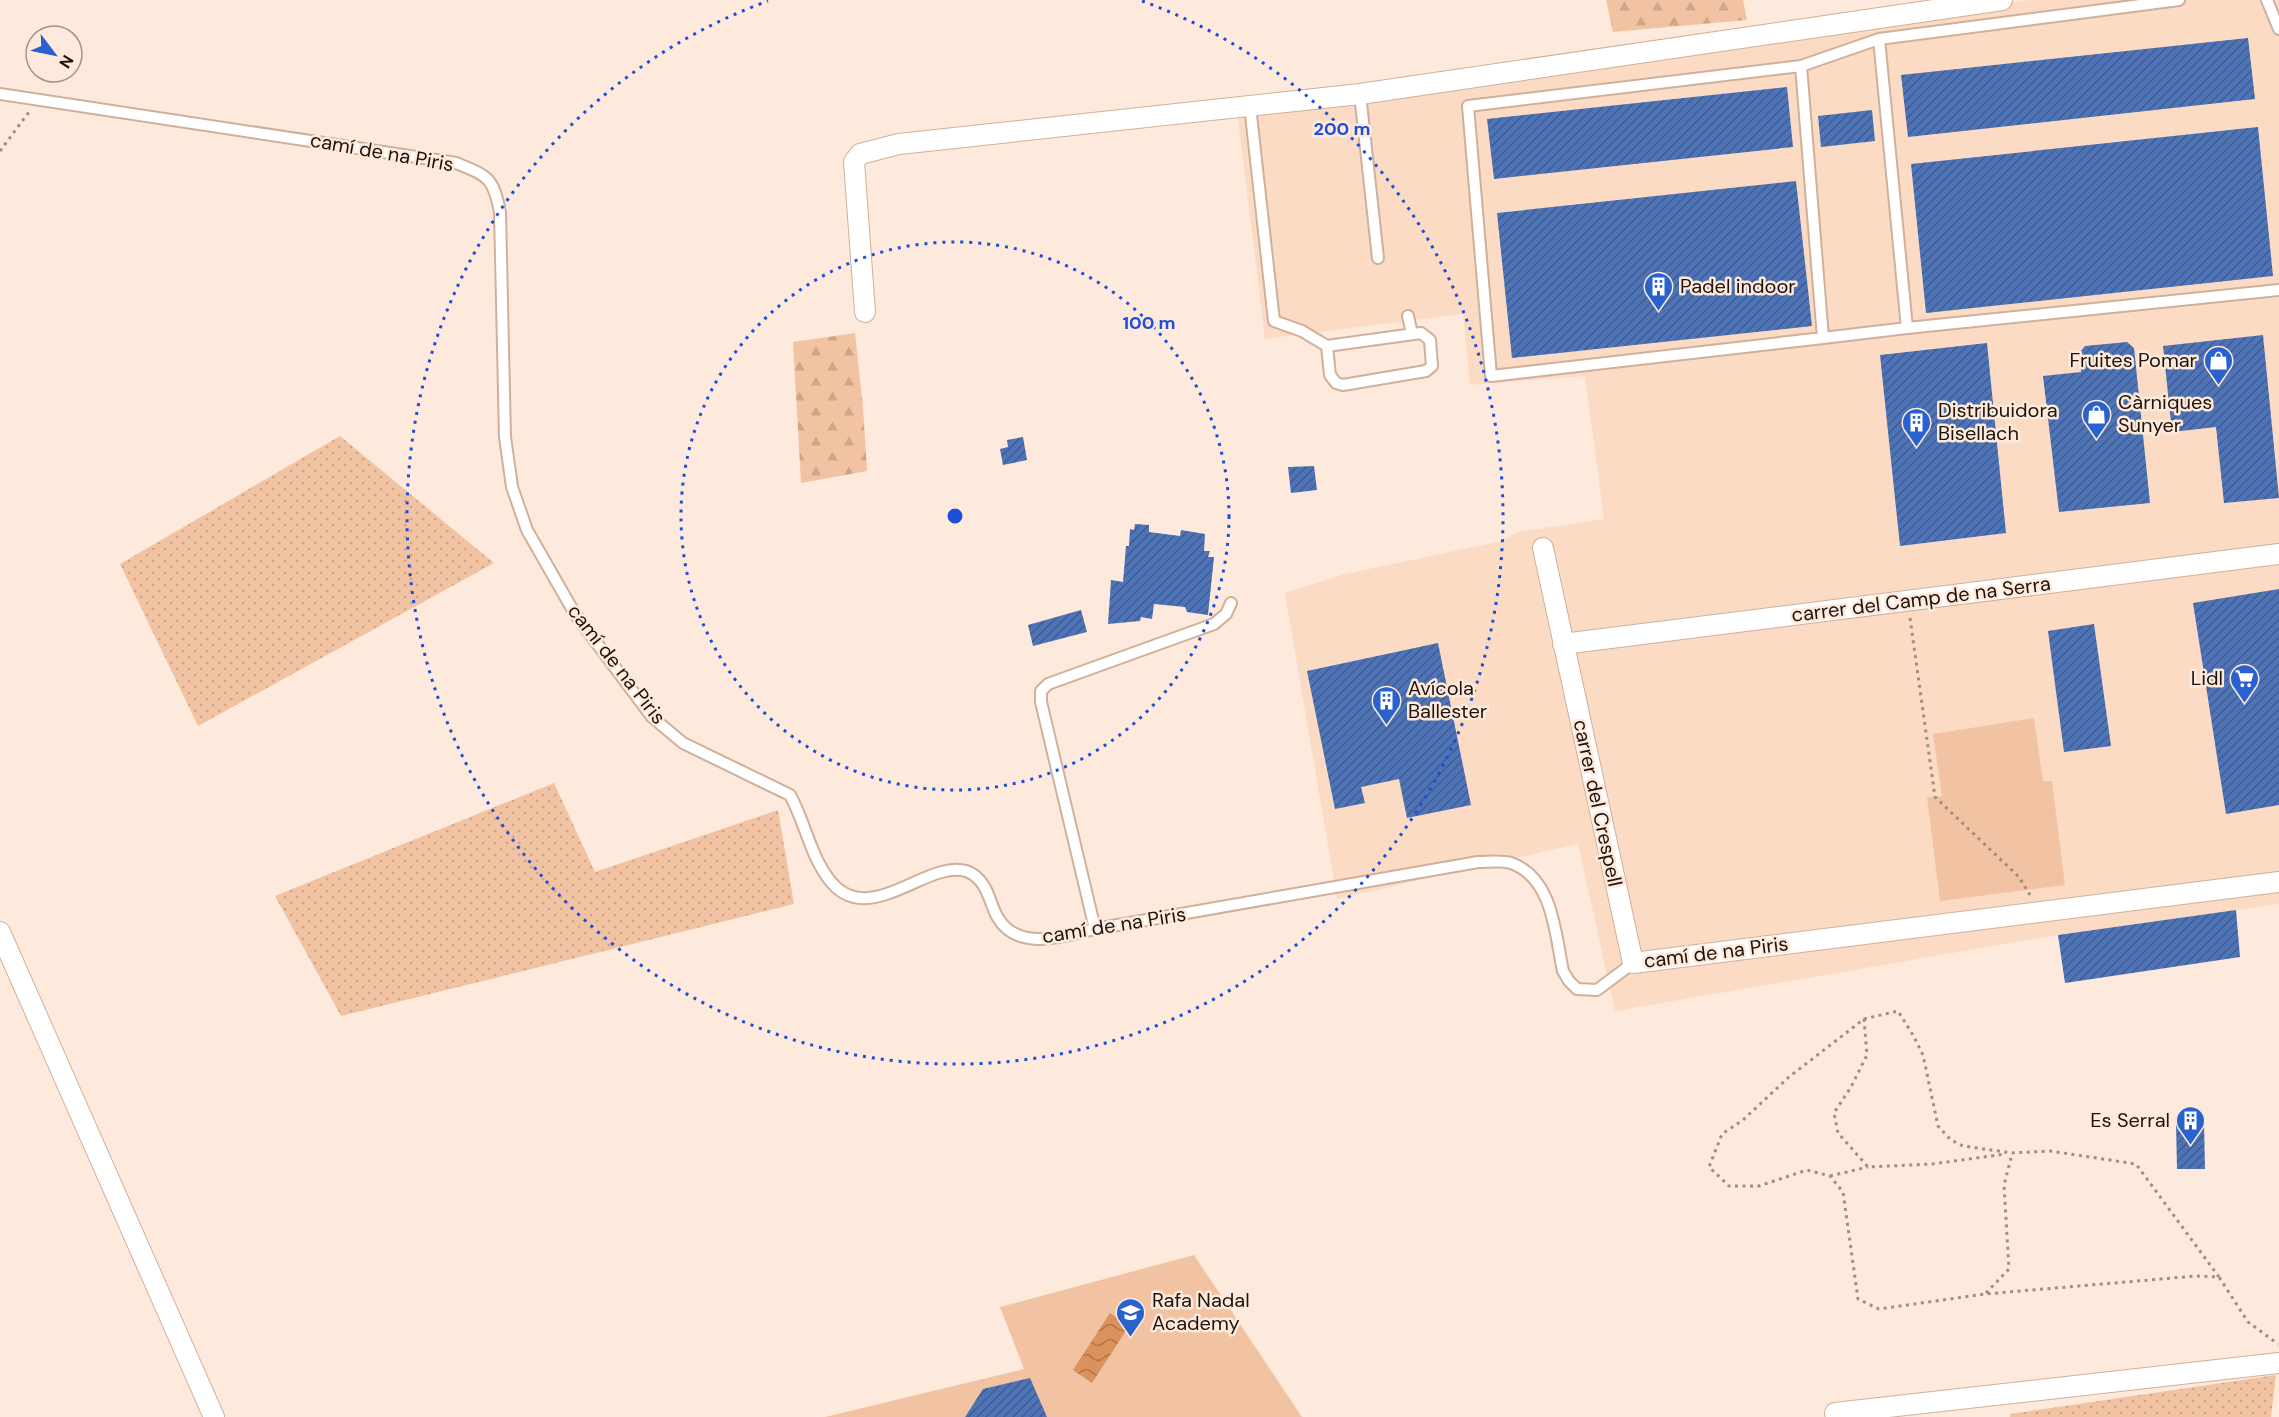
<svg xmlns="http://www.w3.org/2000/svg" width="2279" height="1417" font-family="'DM Sans',sans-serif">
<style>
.built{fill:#fcdbc5}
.grass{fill:url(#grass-dots)}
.forest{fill:url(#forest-firs)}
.park{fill:#f1c3a3}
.water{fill:url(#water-waves)}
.building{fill:url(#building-hatch)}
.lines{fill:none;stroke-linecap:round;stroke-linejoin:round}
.lane-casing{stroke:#d0b09a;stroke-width:14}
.street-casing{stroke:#d0b09a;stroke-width:22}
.path{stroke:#9e8e83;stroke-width:3;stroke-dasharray:3 4.5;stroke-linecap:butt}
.lane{stroke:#fff;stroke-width:10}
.street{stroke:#fff;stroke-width:20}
.ring{fill:none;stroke:#1d4ed8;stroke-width:3;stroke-dasharray:3 6}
.labels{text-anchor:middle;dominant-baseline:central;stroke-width:5;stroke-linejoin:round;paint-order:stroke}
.street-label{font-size:20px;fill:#1e130b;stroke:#feeadc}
.poi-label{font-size:20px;fill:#1e130b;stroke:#feeadc;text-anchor:start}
.centre{fill:#1d4ed8;stroke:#feeadc;stroke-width:3}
.ring-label{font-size:18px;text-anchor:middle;font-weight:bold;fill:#1d4ed8;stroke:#feeadc;stroke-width:5;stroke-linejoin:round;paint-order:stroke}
</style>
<defs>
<pattern id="grass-dots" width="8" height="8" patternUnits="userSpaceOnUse" patternTransform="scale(1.5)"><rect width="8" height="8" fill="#f1c3a3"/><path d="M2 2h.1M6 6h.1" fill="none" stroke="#cea78b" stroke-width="1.8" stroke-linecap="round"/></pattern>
<pattern id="forest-firs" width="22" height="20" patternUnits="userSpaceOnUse" patternTransform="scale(1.5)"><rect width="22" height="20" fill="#f1c3a3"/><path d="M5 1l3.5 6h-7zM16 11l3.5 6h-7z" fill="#cea78b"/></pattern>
<pattern id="water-waves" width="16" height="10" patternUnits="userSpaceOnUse" patternTransform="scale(1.5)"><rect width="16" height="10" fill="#da915a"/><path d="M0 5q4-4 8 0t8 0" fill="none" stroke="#b07549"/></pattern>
<pattern id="building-hatch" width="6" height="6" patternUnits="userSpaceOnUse" patternTransform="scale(1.5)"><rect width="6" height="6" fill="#4e73b6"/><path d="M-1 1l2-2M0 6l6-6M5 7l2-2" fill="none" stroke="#405d92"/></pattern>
</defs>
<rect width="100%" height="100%" fill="#feeadc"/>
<path class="built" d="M2031 0H2279V904L2058 935 1615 1011 1578 844 1337 899 1285 593 1345 574 1502 541 1517 532 1604 519 1585 376 1470 385 1463 314 1265 339 1238 120 1233 105Z"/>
<path class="grass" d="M340 436 494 563 198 726 120 564Z
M554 783 595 872 778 810 794 904 341 1016 275 896Z
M2276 1375 2271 1417H2010V1414Z"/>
<path class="forest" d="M1606 0H1743L1747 20 1613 32Z
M855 333 863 407 867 471 801 483 793 342Z"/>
<path class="park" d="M2034 718 2043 781H2052L2065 885 1940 901 1927 797 1942 796 1933 734Z
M1194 1255 1302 1417H825L1024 1369 1000 1307Z"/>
<path class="water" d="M1110 1313 1129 1326 1092 1383 1073 1370Z"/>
<path class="building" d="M2248 38 2255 99 1908 137 1901 75Z
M1787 87 1793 147 1494 179 1487 119Z
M1872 110 1875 141 1821 147 1818 116Z
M2258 127 2273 276 1926 313 1911 164Z
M1796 181 1812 326 1512 358 1497 213Z
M2263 335 2279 498 2224 503 2216 427 2172 432 2163 346Z
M2127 342 2134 348 2150 503 2059 512 2043 376 2081 372 2079 353 2085 346Z
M1987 343 2006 533 1900 546 1880 355Z
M1023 437 1027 460 1003 465 1000 449 1008 447 1007 440Z
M1314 466 1317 490 1291 493 1288 467Z
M1135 524 1149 525V532L1180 536 1181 530 1205 534 1204 551H1210L1208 557H1214L1208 615 1187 612 1185 607 1154 604 1152 619 1141 617 1140 621 1108 624 1111 580 1123 582 1126 546H1129L1130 529 1134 530Z
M2279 589V805L2226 814 2193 603Z
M1081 610 1087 632 1033 646 1028 625Z
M2094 624 2111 746 2064 752 2048 631Z
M1438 643 1471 805 1407 818 1399 779 1361 787 1365 803 1335 809 1307 671Z
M2236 910 2240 957 2065 983 2058 935Z
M2176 1123H2204L2205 1169H2177Z
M1030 1378 1047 1417H965L983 1389Z"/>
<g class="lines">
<defs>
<path id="lane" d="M2179 0 1879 39 1907 328 2279 290
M2267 0 2279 29
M1879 39 1801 66 1823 338 1907 328
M1801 66 1468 106 1491 376 1823 338
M0 94 456 163C488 176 493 177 500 212L505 437 512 487 527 530 575 614 652 717 683 743 790 795C805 822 810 854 828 878 866 932 927 859 966 871 978 875 985 886 989 897 992 904 994 912 998 918 1018 952 1065 936 1095 929L1478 862C1488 862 1502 860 1511 863 1553 878 1555 933 1563 971L1569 981 1577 989 1597 990 1633 963
M1360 94 1378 258
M1250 106 1274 321 1302 331 1327 346 1330 375 1336 383 1343 385 1426 371 1432 366 1430 340 1421 333 1327 346
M1408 316 1412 334
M1095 929 1041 702V691L1048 684 1214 624 1226 614 1231 603"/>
<path id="street" d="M865 312 854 162 860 154 899 144 1360 94 2002 0
M1543 548 1633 963 2279 882
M1563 644 2279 554
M0 932 214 1417
M1835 1413 2279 1363"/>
</defs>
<use href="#lane" class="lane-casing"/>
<use href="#street" class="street-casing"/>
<path class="path" d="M0 151 29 112
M1910 618 1935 797 2019 877 2030 895
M1864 1019 1867 1055 1851 1087 1834 1113 1838 1133 1868 1167 1932 1164 2006 1154
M1830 1176 1868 1167
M2219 1277 2136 1164 2050 1151 2012 1153 1963 1146 1951 1140 1938 1126 1923 1055 1913 1035 1898 1011 1864 1019 1789 1077 1743 1120 1722 1134 1709 1167 1729 1186H1759L1807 1170 1830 1176 1843 1192 1858 1299 1879 1309 1985 1294 2196 1276 2219 1277 2248 1322 2278 1344
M1986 1293 2009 1269 2004 1185 2012 1154"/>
<use href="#lane" class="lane"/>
<use href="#street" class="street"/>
</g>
<g class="ring">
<circle cx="955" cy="516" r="274"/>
<path d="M1142 1A548 548 0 1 1 768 1"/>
</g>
<defs>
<symbol id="building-pin" viewBox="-11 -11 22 30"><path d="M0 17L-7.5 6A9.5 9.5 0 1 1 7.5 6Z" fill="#2961cf" stroke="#feeadc"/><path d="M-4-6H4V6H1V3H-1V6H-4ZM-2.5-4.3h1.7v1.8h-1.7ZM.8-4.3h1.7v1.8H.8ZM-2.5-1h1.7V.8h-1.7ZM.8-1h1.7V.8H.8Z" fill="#fff"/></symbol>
<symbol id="shop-pin" viewBox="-11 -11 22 30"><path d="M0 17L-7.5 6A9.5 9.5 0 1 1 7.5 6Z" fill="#2961cf" stroke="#feeadc"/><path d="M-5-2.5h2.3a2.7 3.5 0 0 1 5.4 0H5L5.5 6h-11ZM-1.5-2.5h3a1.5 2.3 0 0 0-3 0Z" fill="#fff"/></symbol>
<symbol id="supermarket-pin" viewBox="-11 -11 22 30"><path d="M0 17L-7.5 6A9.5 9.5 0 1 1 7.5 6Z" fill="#2961cf" stroke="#feeadc"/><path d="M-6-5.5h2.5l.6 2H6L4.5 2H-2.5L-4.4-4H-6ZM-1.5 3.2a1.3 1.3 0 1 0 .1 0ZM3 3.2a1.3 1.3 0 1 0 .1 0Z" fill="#fff"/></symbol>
<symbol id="university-pin" viewBox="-11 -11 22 30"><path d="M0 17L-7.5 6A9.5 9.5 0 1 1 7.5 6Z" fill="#2961cf" stroke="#feeadc"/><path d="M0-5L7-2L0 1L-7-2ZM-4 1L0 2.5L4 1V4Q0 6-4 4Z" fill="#fff"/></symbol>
</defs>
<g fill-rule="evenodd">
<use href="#building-pin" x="1642" y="270" width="33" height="45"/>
<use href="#shop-pin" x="2202" y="344" width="33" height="45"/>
<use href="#shop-pin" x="2080" y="398" width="33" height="45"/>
<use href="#building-pin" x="1900" y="406" width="33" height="45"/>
<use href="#supermarket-pin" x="2228" y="662" width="33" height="45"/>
<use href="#building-pin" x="1370" y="684" width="33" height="45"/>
<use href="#building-pin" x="2174" y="1104" width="33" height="45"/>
<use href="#university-pin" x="1114" y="1296" width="33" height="45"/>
</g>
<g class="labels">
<g class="street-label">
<text transform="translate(382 152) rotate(10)">camí de na Piris</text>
<text transform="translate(1921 599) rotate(-7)">carrer del Camp de na Serra</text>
<text transform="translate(617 664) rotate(52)">camí de na Piris</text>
<text transform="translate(1598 803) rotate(78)">carrer del Crespell</text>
<text transform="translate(1114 925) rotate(-9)">camí de na Piris</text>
<text transform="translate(1716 952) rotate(-7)">camí de na Piris</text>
</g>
<g class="poi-label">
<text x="1680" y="286">Padel indoor</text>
<text x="2197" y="360" text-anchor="end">Fruites Pomar</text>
<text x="2118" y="402">Càrniques<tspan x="2118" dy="23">Sunyer</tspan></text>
<text x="1938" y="410">Distribuidora<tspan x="1938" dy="23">Bisellach</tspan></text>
<text x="2223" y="678" text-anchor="end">Lidl</text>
<text x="1408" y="688">Avícola<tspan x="1408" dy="23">Ballester</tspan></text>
<text x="2170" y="1120" text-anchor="end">Es Serral</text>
<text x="1152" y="1300">Rafa Nadal<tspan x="1152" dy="23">Academy</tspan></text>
</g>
</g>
<circle cx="955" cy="516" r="9" class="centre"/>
<g class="ring-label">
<text x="1342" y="135">200 m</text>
<text x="1149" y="329">100 m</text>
</g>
<g transform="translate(54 54) rotate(122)"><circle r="28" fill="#feeadc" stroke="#a49488" stroke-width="1.5"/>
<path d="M0-4.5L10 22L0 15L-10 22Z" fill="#2961cf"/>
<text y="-9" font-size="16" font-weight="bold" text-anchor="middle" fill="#1e130b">N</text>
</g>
</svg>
